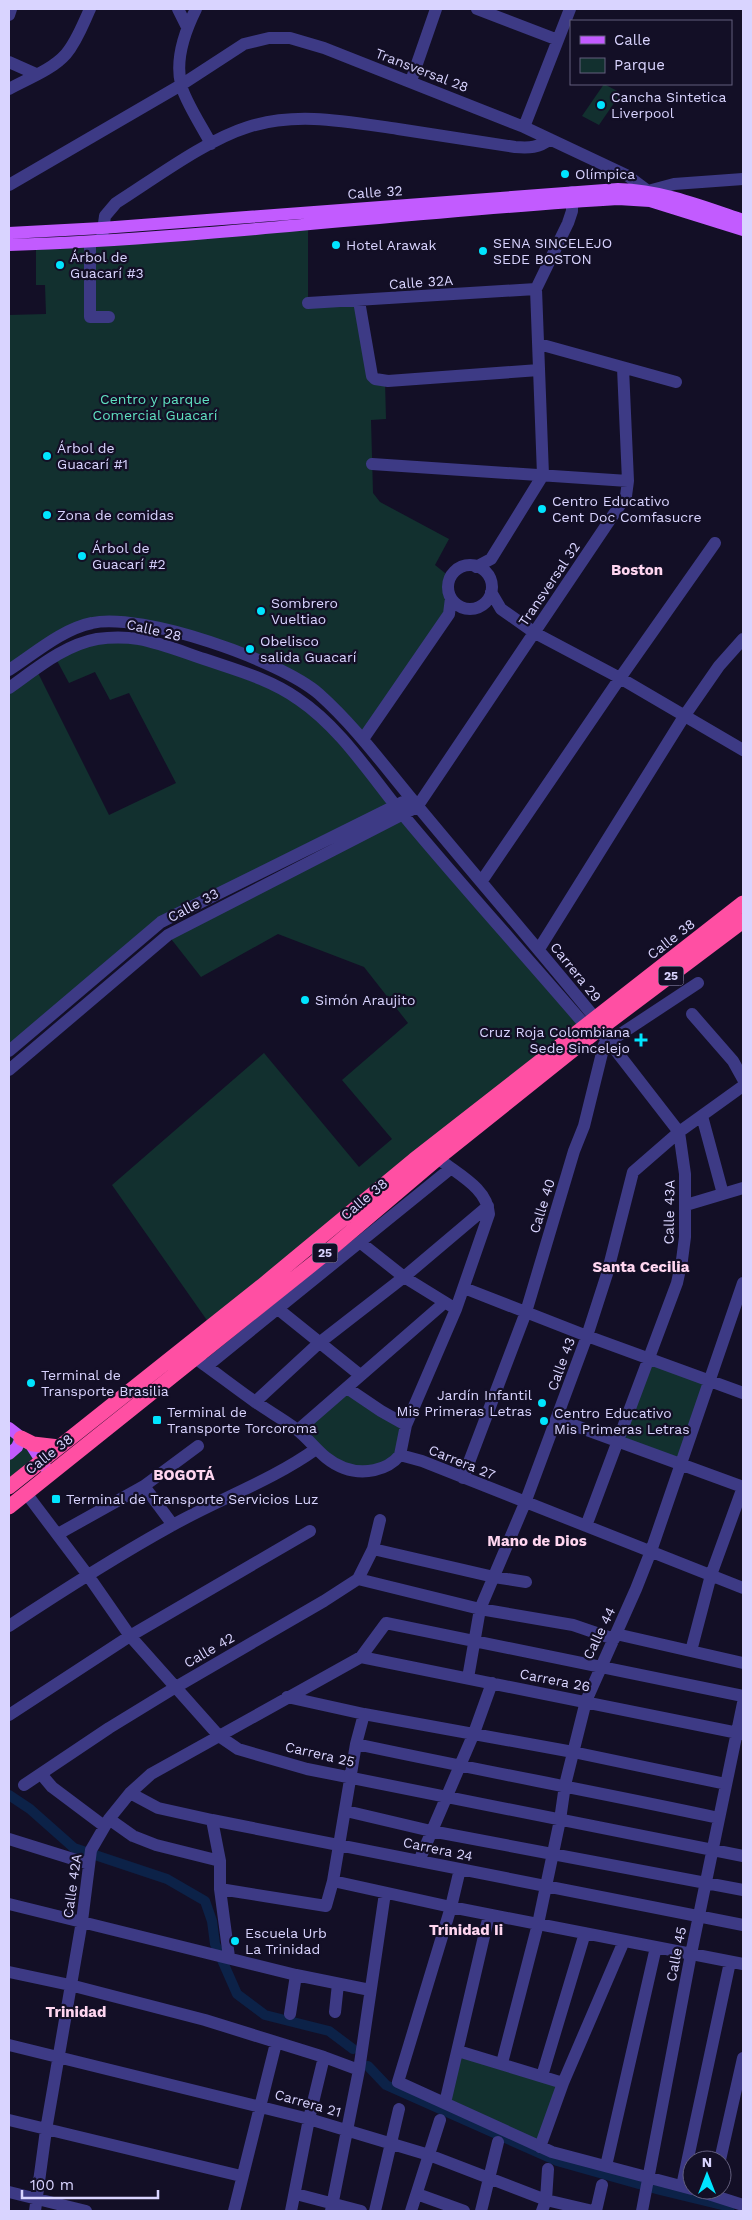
<svg xmlns="http://www.w3.org/2000/svg" width="752" height="2220" font-family="'Work Sans',sans-serif">
<style>
.green{fill:#12302f}
.lines{fill:none;stroke-linecap:round;stroke-linejoin:round}
.canal{stroke:#0c2248;stroke-width:10}
.minor{stroke:#3d3a85;stroke-width:12}
.major{stroke:#c25bff;stroke-width:12}
.highway{stroke:#ff4fa3;stroke-width:15}
.poi-dot{fill:#00e5ff;stroke:#130f26;stroke-width:2}
.labels{text-anchor:middle;dominant-baseline:central;stroke-width:4.5;stroke-linejoin:round;paint-order:stroke}
.shield{fill:#130f26;stroke:#9e99be;stroke-width:1}
.shield-label{font-size:12px;font-weight:bold;fill:#d9d4ff}
.street-label{font-size:14px;fill:#d9d4ff;stroke:#130f26}
.poi-label{font-size:14px;fill:#d9d4ff;stroke:#130f26;text-anchor:start}
.park-label{font-size:14px;fill:#5fe0c0;stroke:#130f26}
.neighbourhood-label{font-size:15px;font-weight:bold;fill:#ffd6f0;stroke:#130f26}
</style>
<rect width="100%" height="100%" fill="#130f26"/>
<path class="green" d="M604 84 621 93 599 125 582 116Z
M308 225V303L359 301 372 376 385 381 386 419 371 420 373 493 380 502 449 539 435 565 450 577 448 588 449 614 363 739 300 681 167 630 92 623 9 670V315L46 314 45 285H36V244Z
M140 639 298 699 396 806 161 922 9 1051V688L36 669 109 815 176 783 129 693 110 700 95 672 69 683 55 657 81 643Z
M404 815 585 1025 211 1326 112 1185 264 1053 359 1167 392 1139 342 1080 408 1023 364 967 278 934 201 977 168 935Z
M650 1359 709 1381 682 1464 619 1441Z
M347 1388 406 1425 393 1463 344 1468 298 1430Z
M9 1428 41 1462 9 1485Z
M458 2051 563 2083 540 2147 445 2103Z"/>
<g class="lines">
<path class="canal" d="M9 1795 30 1809 74 1848 167 1879 205 1901 212 1921 215 1944 237 1994 265 2015 329 2031 353 2049
M368 2066 386 2085 557 2161 660 2190 730 2207"/>
<path class="minor" d="M178 9 187 27
M196 9C185 31 175 59 181 84 183 98 204 130 211 144
M477 9 558 40
M9 15 11 9
M9 62 36 74
M411 81 436 9
M9 89C27 79 52 70 66 54 77 41 83 24 90 9
M524 127 570 9
M9 185 181 85 244 44 269 38H290L324 48 524 127 628 176 648 191 674 184 743 179
M102 238 105 216 116 203C154 179 206 140 248 127 297 111 349 122 398 129 437 135 476 141 515 147 529 148 539 148 550 139
M90 242V317H109
M359 301 372 376 375 379 388 381 539 370
M308 303 536 289
M539 344 676 382
M372 464 628 481
M448 587a22 22 0 1 1 44 0a22 22 0 1 1-44 0Z
M476 567 491 559 543 475 536 289 568 223 572 211V192
M491 592 501 609 535 633 620 678 743 750
M9 670C34 654 62 629 92 623 141 612 280 660 319 694 357 728 387 770 420 809 478 879 537 947 595 1018L597 1026
M9 688C36 669 64 645 97 639 111 637 125 637 139 639 161 643 183 652 204 659 236 670 270 679 298 699 341 728 371 776 404 816 463 887 525 955 585 1025L598 1030 610 1043 679 1132 685 1174V1237L682 1260 677 1283 586 1526
M363 739 449 614 451 598
M481 882 620 678 715 543
M539 949 685 715 719 666 743 639
M692 1014 733 1061 743 1079
M9 1051 161 922 403 802
M9 1070 168 935 417 807 626 496 628 481 623 368
M702 1116 723 1194
M686 1205 743 1188
M361 1243 404 1277 451 1306
M464 1288 587 1336 743 1393
M278 1309 360 1375
M195 1358C215 1372 234 1387 254 1401 268 1411 283 1419 296 1429 313 1442 322 1460 344 1468 363 1475 387 1471 400 1455L422 1461 743 1588
M207 1366 450 1169
M347 1388 381 1411 406 1425
M255 1402 319 1343 404 1277 488 1206
M557 1419 743 1487
M298 1430 444 1303
M400 1455 406 1425 456 1309 489 1214C487 1187 456 1174 438 1158
M463 1478 526 1312 574 1151 584 1126 604 1045 698 983
M144 1486 173 1525
M26 1493 87 1574 130 1636 219 1736 238 1749 307 1769 743 1856
M58 1534 144 1486 198 1446
M373 1549 494 1577 526 1582
M358 1579 480 1609 573 1625 614 1639
M9 1626C62 1591 115 1557 171 1526 219 1499 271 1481 316 1449
M616 1634 743 1663
M691 1651 711 1575 743 1487
M361 1657 743 1734
M468 1678 480 1609 525 1503 587 1336 607 1274 633 1172 679 1132 743 1086
M287 1697 364 1714 573 1752 726 1784
M9 1715 130 1636 310 1531
M356 1744C477 1770 598 1792 719 1818
M41 1774 52 1787 104 1826
M24 1785 109 1728 176 1687 324 1601 358 1579 373 1549 380 1520
M130 1793 158 1808 212 1820 743 1925
M346 1811 431 1831 743 1890
M109 1819 133 1836 156 1845 220 1861
M212 1820 220 1861V1889L229 1957
M9 1839 89 1864
M419 1861 474 1733 492 1683
M460 1869 451 1907 398 2082 552 2152 692 2189
M333 1881 451 1907 743 1964
M220 1889 326 1906 333 1881 356 1744 364 1714
M9 1904 296 1975 370 1990
M9 1972 70 1985 205 2020 324 2057 359 2070
M335 2012 338 1984
M290 2014 296 1975
M9 2045 309 2119 429 2155 546 2200 593 2211
M458 2051 563 2083
M502 2063 538 1924 560 1820 565 1785 586 1701 636 1589 651 1551 743 1283
M542 2076 585 1933
M445 2103 489 1915
M9 2120 241 2176
M540 2147 563 2083 624 1941
M720 2160 743 2058
M606 2166 656 1947
M682 2186 730 1962
M696 2190 743 2205
M9 2192 86 2211
M296 2194 361 2211
M417 2194 464 2211
M35 2211 46 2130 82 1921 91 1850 109 1819 130 1793 151 1774 361 1657 386 1623 743 1696
M234 2211 276 2043
M291 2211 309 2119 324 2057
M331 2211 359 2070 385 1893
M375 2211 399 2109
M411 2211 440 2120
M481 2211 498 2142
M542 2211 546 2200 548 2169
M596 2211 602 2185
M642 2211 691 1954 743 1703"/>
<path class="major" d="M9 233 102 228 618 189C662 190 702 206 743 220
M9 245C213 238 415 211 618 199L650 201 743 230
M9 1428 31 1445 46 1468
M9 1454 17 1447 21 1438"/>
<path class="highway" d="M21 1438 33 1444 59 1447
M9 1487 263 1285 414 1160 743 903
M9 1507 320 1258 438 1158 598 1030 743 921"/>
</g>
<g class="poi-dot">
<circle cx="601" cy="105" r="5"/>
<circle cx="565" cy="174" r="5"/>
<circle cx="336" cy="245" r="5"/>
<circle cx="483" cy="251" r="5"/>
<circle cx="60" cy="265" r="5"/>
<circle cx="47" cy="456" r="5"/>
<circle cx="542" cy="509" r="5"/>
<circle cx="47" cy="515" r="5"/>
<circle cx="82" cy="556" r="5"/>
<circle cx="261" cy="611" r="5"/>
<circle cx="250" cy="649" r="5"/>
<circle cx="305" cy="1000" r="5"/>
<path d="M638.5 1032.5h5v5h5v5h-5v5h-5v-5h-5v-5h5z"/>
<circle cx="31" cy="1383" r="5"/>
<circle cx="542" cy="1403" r="5"/>
<rect x="152" y="1415" width="10" height="10" rx="2.5"/>
<circle cx="544" cy="1421" r="5"/>
<rect x="51" y="1494" width="10" height="10" rx="2.5"/>
<circle cx="235" cy="1941" r="5"/>
</g>
<g class="labels">
<g class="shield">
<rect x="658.5" y="966.5" width="25" height="19" rx="4"/>
<rect x="312.5" y="1243.5" width="25" height="19" rx="4"/>
</g>
<g class="shield-label">
<text x="671" y="976">25</text>
<text x="325" y="1253">25</text>
</g>
<g class="street-label">
<text transform="translate(422 70) rotate(21)">Transversal 28</text>
<text transform="translate(375 192) rotate(-4)">Calle 32</text>
<text transform="translate(421 282) rotate(-4)">Calle 32A</text>
<text transform="translate(549 584) rotate(-56)">Transversal 32</text>
<text transform="translate(154 630) rotate(13)">Calle 28</text>
<text transform="translate(193 905) rotate(-28)">Calle 33</text>
<text transform="translate(671 939) rotate(-38)">Calle 38</text>
<text transform="translate(576 972) rotate(51)">Carrera 29</text>
<text transform="translate(364 1199) rotate(-40)">Calle 38</text>
<text transform="translate(542 1206) rotate(-73)">Calle 40</text>
<text transform="translate(669 1212) rotate(-89)">Calle 43A</text>
<text transform="translate(561 1364) rotate(-70)">Calle 43</text>
<text transform="translate(49 1454) rotate(-38)">Calle 38</text>
<text transform="translate(462 1462) rotate(22)">Carrera 27</text>
<text transform="translate(599 1633) rotate(-64)">Calle 44</text>
<text transform="translate(209 1650) rotate(-30)">Calle 42</text>
<text transform="translate(555 1680) rotate(11)">Carrera 26</text>
<text transform="translate(320 1754) rotate(13)">Carrera 25</text>
<text transform="translate(438 1849) rotate(12)">Carrera 24</text>
<text transform="translate(72 1886) rotate(-82)">Calle 42A</text>
<text transform="translate(676 1954) rotate(-79)">Calle 45</text>
<text transform="translate(308 2103) rotate(16)">Carrera 21</text>
</g>
<g class="poi-label">
<text x="611" y="97">Cancha Sintetica<tspan x="611" dy="16">Liverpool</tspan></text>
<text x="575" y="174">Olímpica</text>
<text x="493" y="243">SENA SINCELEJO<tspan x="493" dy="16">SEDE BOSTON</tspan></text>
<text x="346" y="245">Hotel Arawak</text>
<text x="70" y="257">Árbol de<tspan x="70" dy="16">Guacarí #3</tspan></text>
<text x="57" y="448">Árbol de<tspan x="57" dy="16">Guacarí #1</tspan></text>
<text x="552" y="501">Centro Educativo<tspan x="552" dy="16">Cent Doc Comfasucre</tspan></text>
<text x="57" y="515">Zona de comidas</text>
<text x="92" y="548">Árbol de<tspan x="92" dy="16">Guacarí #2</tspan></text>
<text x="271" y="603">Sombrero<tspan x="271" dy="16">Vueltiao</tspan></text>
<text x="260" y="641">Obelisco<tspan x="260" dy="16">salida Guacarí</tspan></text>
<text x="315" y="1000">Simón Araujito</text>
<text x="630" y="1032" text-anchor="end">Cruz Roja Colombiana<tspan x="630" dy="16">Sede Sincelejo</tspan></text>
<text x="41" y="1375">Terminal de<tspan x="41" dy="16">Transporte Brasilia</tspan></text>
<text x="532" y="1395" text-anchor="end">Jardín Infantil<tspan x="532" dy="16">Mis Primeras Letras</tspan></text>
<text x="167" y="1412">Terminal de<tspan x="167" dy="16">Transporte Torcoroma</tspan></text>
<text x="554" y="1413">Centro Educativo<tspan x="554" dy="16">Mis Primeras Letras</tspan></text>
<text x="66" y="1499">Terminal de Transporte Servicios Luz</text>
<text x="245" y="1933">Escuela Urb<tspan x="245" dy="16">La Trinidad</tspan></text>
</g>
<g class="park-label">
<text x="155" y="399">Centro y parque<tspan x="155" dy="16">Comercial Guacarí</tspan></text>
</g>
<g class="neighbourhood-label">
<text x="637" y="570">Boston</text>
<text x="641" y="1267">Santa Cecilia</text>
<text x="184" y="1475">BOGOTÁ</text>
<text x="537" y="1541">Mano de Dios</text>
<text x="466" y="1930">Trinidad Ii</text>
<text x="76" y="2012">Trinidad</text>
</g>
</g>
<rect width="752" height="2220" fill="none" stroke="#d9d4ff" stroke-width="20"/>
<rect x="570" y="20" width="162" height="65" fill="#130f26" stroke="#625e7d"/>
<rect x="580" y="36" width="25" height="8" fill="#c25bff" stroke="#625e7d"/>
<text x="614" y="45" font-size="15" fill="#d9d4ff">Calle</text>
<rect x="580" y="58" width="25" height="15" fill="#12302f" stroke="#625e7d"/>
<text x="614" y="70" font-size="15" fill="#d9d4ff">Parque</text>
<g transform="translate(707 2175)"><circle r="24" fill="#130f26" stroke="#625e7d"/>
<path d="M0-4L9 19L0 12L-9 19Z" fill="#00e5ff"/>
<text y="-8" font-size="14" font-weight="bold" text-anchor="middle" fill="#d9d4ff">N</text>
</g>
<path d="M22 2190v8h136v-8" fill="none" stroke="#d9d4ff" stroke-width="2.5"/>
<text x="30" y="2190" font-size="15" fill="#d9d4ff" stroke="#130f26" stroke-width="4" paint-order="stroke">100 m</text>
</svg>
